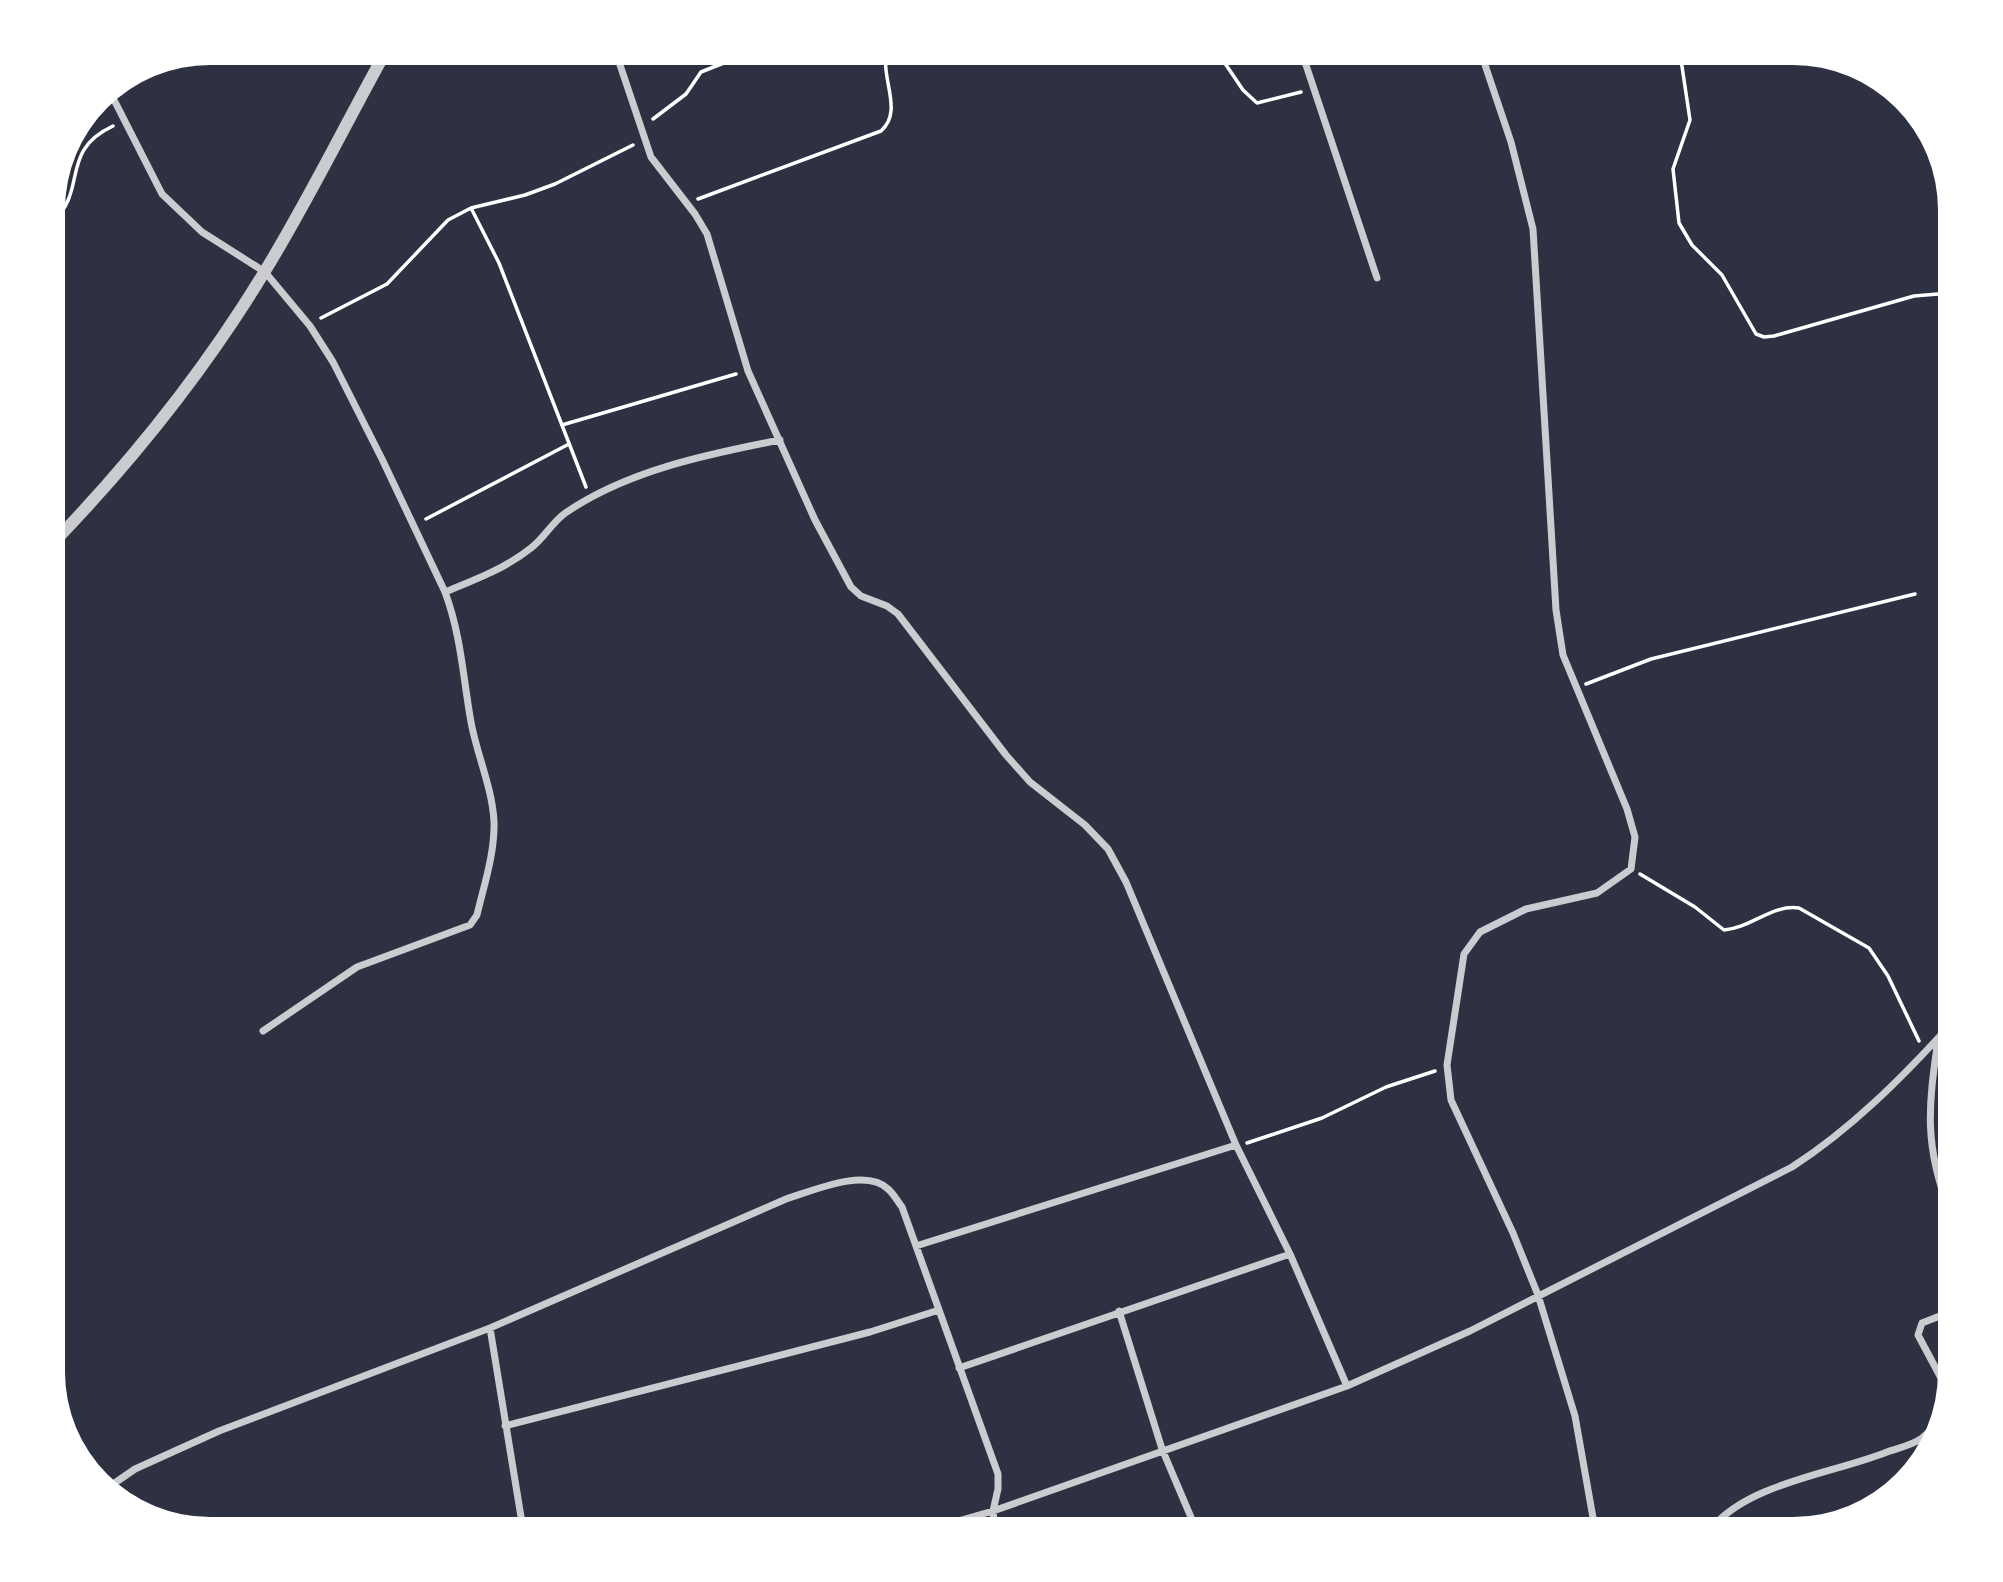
<svg xmlns="http://www.w3.org/2000/svg" width="2003" height="1582" font-family="Spectral,serif">
<style>
.lines{fill:none;stroke-linecap:round;stroke-linejoin:round}
.path{stroke:#fff;stroke-width:3.5}
.minor{stroke:#caccd0;stroke-width:7}
.tertiary{stroke:#caccd0;stroke-width:12}
</style>
<rect width="100%" height="100%" fill="#2d3142"/>
<g class="lines">
<path class="path" d="M1218 53 1243 90 1257 103 1301 92
M1680 53 1690 120 1673 169 1679 223 1692 245 1722 275 1756 334 1764 337 1774 336 1914 296 1950 293
M653 119 686 94 701 72 749 53
M698 199 881 131C904 111 880 78 887 53
M471 208 499 263 586 487
M53 221C88 190 59 151 113 126
M321 318 387 284 448 220 471 208 525 195 555 184 633 145
M562 425 736 374
M426 519 569 444
M1586 684 1651 659 1915 594
M1640 874 1695 907 1724 930C1751 928 1772 904 1799 908L1869 948 1888 976 1919 1041
M1247 1143 1322 1118 1386 1087 1435 1071"/>
<path class="minor" d="M616 53 651 157 695 214 707 234 748 371 815 520 851 587 861 596 887 606 898 614 1006 755 1030 782 1085 825 1108 849 1126 882 1236 1145 1290 1254 1347 1386
M1302 53 1377 278
M1481 53 1511 142 1533 229 1556 610 1563 655 1627 809 1635 837 1631 869 1597 893 1526 909 1480 932 1464 954 1447 1065 1451 1100 1513 1233 1538 1295 1575 1416 1595 1529
M109 90 162 194 202 232 265 272 310 326 333 362 382 459 445 592C461 635 463 677 471 722 477 755 492 787 494 821 495 853 484 885 477 915L470 925 357 967 263 1031
M445 592C475 580 506 568 531 548 544 538 551 524 564 514 625 471 708 454 780 440
M1938 1040C1928 1108 1924 1146 1950 1212
M916 1246 1236 1145
M1119 1311 1162 1449 1196 1529
M490 1328 523 1529
M959 1368 1290 1254
M1945 1399 1941 1378 1918 1335 1922 1323 1950 1312
M505 1426 870 1332 939 1310
M106 1489 135 1469 219 1431 490 1328 786 1199C812 1191 866 1167 888 1189 894 1194 898 1202 902 1207L998 1474V1489L993 1511 995 1529
M930 1529 993 1511 1347 1386 1470 1331 1792 1167C1851 1129 1903 1077 1950 1025
M1711 1529C1748 1483 1832 1474 1887 1452 1898 1448 1913 1445 1922 1438 1935 1428 1939 1417 1945 1402"/>
<path class="tertiary" d="M53 543C133 460 205 370 265 271 308 201 345 125 385 53"/>
</g>
<path d="M0 0H2003V1582H0ZM210 65H1793A145 145 0 0 1 1938 210V1372A145 145 0 0 1 1793 1517H210A145 145 0 0 1 65 1372V210A145 145 0 0 1 210 65Z" fill="#fff" fill-rule="evenodd"/>
</svg>
